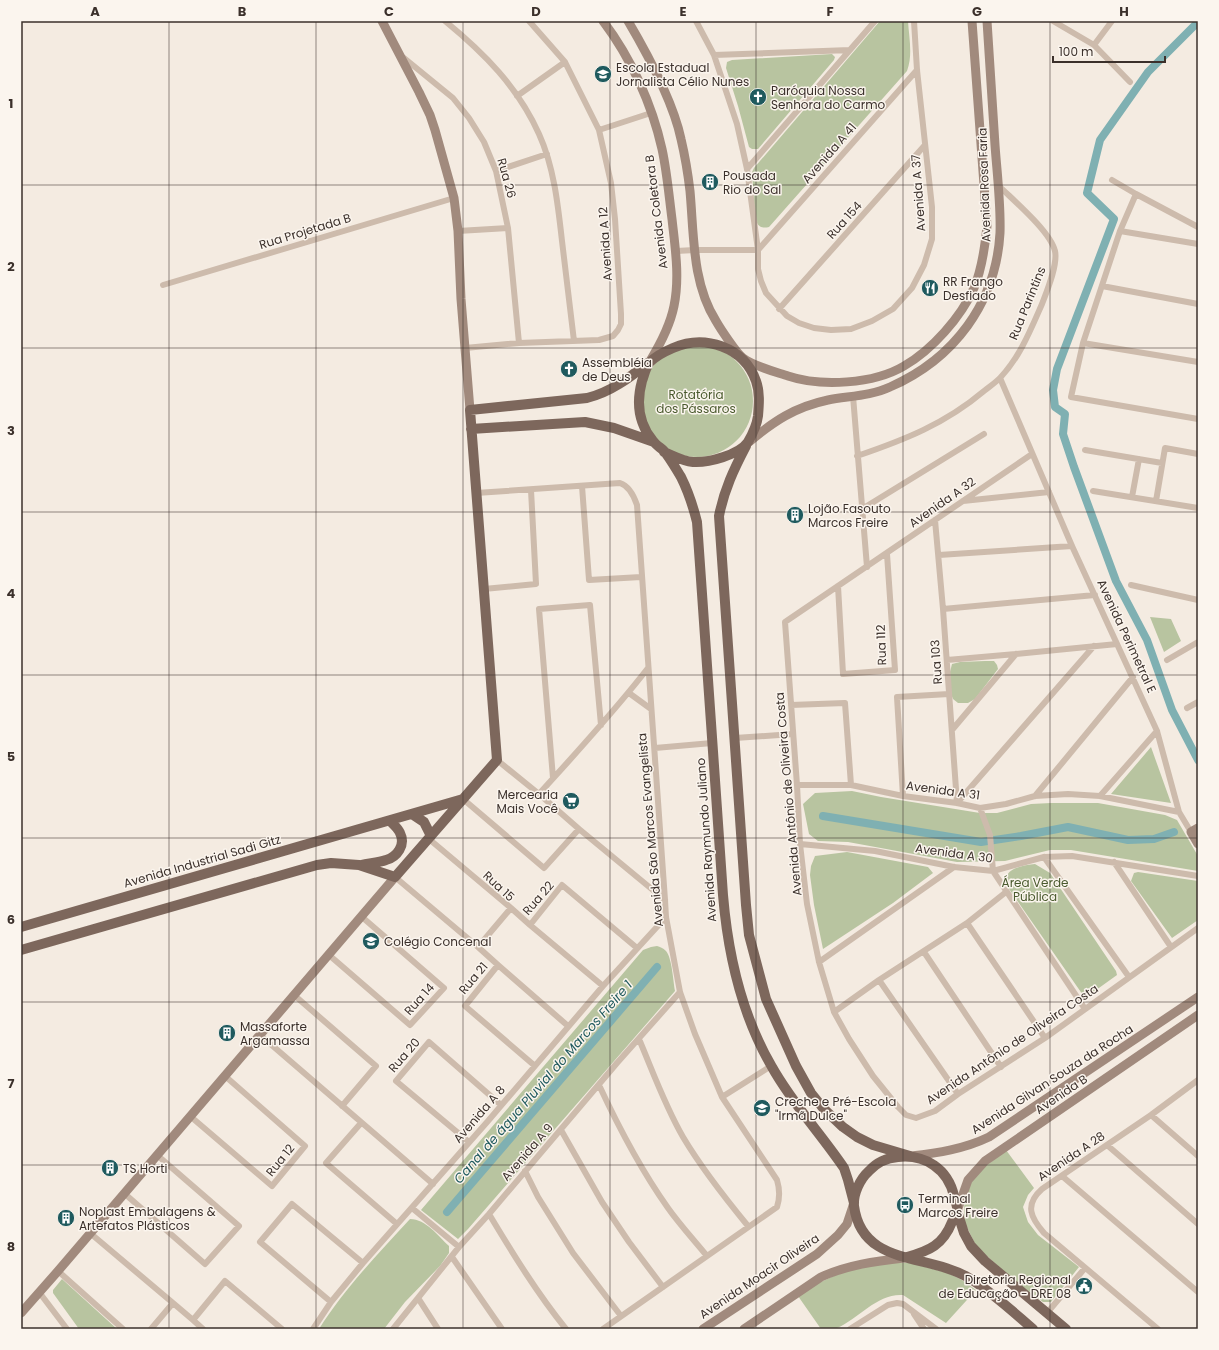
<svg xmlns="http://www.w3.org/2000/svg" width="1219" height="1350" font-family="Poppins,sans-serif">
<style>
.green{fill:#b8c4a0}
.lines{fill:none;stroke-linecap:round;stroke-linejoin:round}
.canal{stroke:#7fb0b2;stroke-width:8}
.street{stroke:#cdbbac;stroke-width:6}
.secondary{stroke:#a18a7d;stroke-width:9}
.primary{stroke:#7d675c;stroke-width:10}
.grid{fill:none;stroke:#3b302b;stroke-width:1;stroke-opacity:0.55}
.labels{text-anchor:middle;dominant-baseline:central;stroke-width:3;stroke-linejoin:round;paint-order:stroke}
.poi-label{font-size:12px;fill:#3b302b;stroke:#fbf5ee;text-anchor:start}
.street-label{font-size:12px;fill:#3b302b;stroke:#fbf5ee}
.park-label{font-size:12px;fill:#4a5a2e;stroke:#fbf5ee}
.water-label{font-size:13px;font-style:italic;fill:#1f5a5e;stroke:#fbf5ee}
.neatline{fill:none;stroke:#3b302b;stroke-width:1.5}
.grid-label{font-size:13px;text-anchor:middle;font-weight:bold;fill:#3b302b}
</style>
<rect width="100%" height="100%" fill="#f4ebe1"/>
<path class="green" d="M880 21H908C909 38 913 55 907 71L769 227C760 229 757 225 755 218L752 172 754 168Z
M832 54 835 57 834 60 758 149H752L749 147 738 106 726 68 727 62 732 60Z
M641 401a56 56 0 1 1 112 0a56 56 0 1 1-112 0Z
M1150 617 1171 619 1181 641 1164 652Z
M985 661H994L997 665 998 669 975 699 968 703H958L953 699 951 694 950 672 952 664 960 662Z
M1151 747 1171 803 1111 794Z
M852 791 881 797 980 813H997L1031 804 1051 803H1098L1165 815 1177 820 1198 856V871L1071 850H1050L1005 861 957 862 848 842 818 841 809 834 803 804 815 793Z
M847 852 928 867 933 873 893 903 823 949 814 905 810 875 811 866 815 856Z
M1035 864 1050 873 1116 971 1117 975 1085 998 1007 886C1007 883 1006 879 1007 876 1010 867 1026 865 1035 864Z
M1138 872 1198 881V920L1172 938 1131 881 1134 873Z
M657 946C660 947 663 948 666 951 672 958 673 980 675 991L468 1229 458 1239 421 1210 643 950 651 947Z
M1006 1150 1034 1188 1028 1195 1023 1207 1028 1222 1038 1235 1079 1267 1051 1302H1043L1011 1278 976 1246 965 1223 964 1211 965 1196 971 1182 982 1169Z
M410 1219C426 1219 438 1236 449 1246V1253L440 1266 405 1302 384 1329H319C344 1289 378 1254 410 1219Z
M891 1262 910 1263 948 1273 962 1280 976 1290 946 1323 903 1295C878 1293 859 1318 837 1328 833 1330 826 1329 821 1329L798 1296 812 1286 847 1270Z
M62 1279 117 1329H79L53 1293V1290Z"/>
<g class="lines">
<path class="canal" d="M1198 22 1148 72 1100 140 1087 193 1114 219 1057 369 1053 390 1055 407 1065 414 1063 434 1074 467 1116 581 1147 640 1172 710 1198 760
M823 816 981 842 1021 836 1068 827 1128 840 1154 839 1174 832
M447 1212 657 967"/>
<path class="street" d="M445 21C484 53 518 87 539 134 554 167 558 205 562 241 566 274 570 307 574 341
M696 21 714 55 737 124 747 169 758 250V269L761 281 766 293 787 316 799 323 814 328 831 330 851 329 872 321 893 309 912 288 924 265 932 239V207L917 70 914 21
M1053 21 1094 45 1130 82
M1094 45 1112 21
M714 55 850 50
M404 58 453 98 469 118 484 142 496 171 508 228 519 343
M517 96 565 62
M599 130 651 113
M747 169 875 21
M496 171 547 154
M1112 180 1136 194 1198 227
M1136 194 1120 231 1083 343 1071 397 1198 419
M458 231 508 228
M1120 231 1198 244
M676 251 695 250H758L917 70
M163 285 454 198
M1102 286 1198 304
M779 309 925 145
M1083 343 1198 362
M465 348 519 343 599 340 613 336 618 330 621 324V314L615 219 611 183 599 130 565 62 529 21
M1000 378 1072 546 1157 731 1179 812 1191 832
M853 396 867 567
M1085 450 1162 463
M1032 454 785 622 797 785 800 844 807 904 819 962 834 1012 849 1039 873 1076 898 1107 906 1115 916 1118 935 1111 958 1094 1045 1038 1198 928
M857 456C904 440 945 424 984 391 989 387 995 383 1000 378 1020 357 1031 329 1042 304 1047 291 1058 265 1055 251 1050 231 1013 200 998 185
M582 486 589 580 641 577
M1093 491 1198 508
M476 493 620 483C629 486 634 496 637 505L665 900 666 917 680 992 695 1034 722 1097 777 1180C780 1190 780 1198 777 1207L603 1329
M1132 497 1139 459
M963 501 1049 492
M1156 501 1165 448 1198 454
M862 509 984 434
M935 520 943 609 957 803
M939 555 1072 546
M1131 585 1198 600
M838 586 843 674 895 670 887 554
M484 589 536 584 531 490
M943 609 1095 595
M947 660 1016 654 1117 644
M1167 660 1198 642
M629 693 651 709
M791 705 845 703 851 785
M1187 708 1198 702
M952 730 1016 654
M735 738 793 734
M655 748 712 743
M497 760 539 794 579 829 665 900
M553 778 539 609 590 605 601 725
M797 785H851L903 796 957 803 980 808 1006 804 1035 796 1068 794 1100 796 1179 812
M539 794C576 753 614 712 648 668
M903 796 897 697 949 694
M1035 796 1133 677
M1100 796 1157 731
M463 799 544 868 579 829
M957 803 1094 646
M980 808 990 835 993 871 1085 1009
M800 844 875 851 954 867 993 871 1044 857 1072 856 1198 876
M1044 857 1129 977
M1114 862 1171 947
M395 877 478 947 511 908 429 839
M511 908 530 925
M967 923 1045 1038
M478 947 498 965
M924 952 1001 1067
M329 955 410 1025 444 988 362 917
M819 962 954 867
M879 980 958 1094
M603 986 530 925 562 885 637 948
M294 995 376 1066 342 1106
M834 1012 879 980 967 923 1006 892
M260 1035 433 1184
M639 1039C653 1072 665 1106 683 1137 702 1169 725 1198 748 1226
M535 1066 465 1006 498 965 568 1026
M599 1085C619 1128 641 1170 668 1208 680 1225 694 1240 707 1256
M722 1097 771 1066
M1151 1115 1198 1156
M190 1116 272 1186 305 1146 225 1076
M361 1123 326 1163 397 1224
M561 1130 602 1202 629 1242 663 1287
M469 1142 396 1081 429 1042 501 1105
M1107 1145 1198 1224
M525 1171 538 1197 573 1253 621 1316
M1062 1176 1198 1292
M125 1194 205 1264 239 1226 157 1155
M412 1208 459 1247
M489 1214C513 1254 537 1293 566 1329
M90 1233 173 1303 151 1329
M452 1257 502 1329
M58 1271 123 1329
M39 1292 67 1329
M418 1298 438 1329
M331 1302 260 1242 292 1204 363 1263
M173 1303 193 1320
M1047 1313 1085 1268
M914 1314 924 1329
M203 1329 193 1320 225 1281 282 1329
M313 1329 331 1302 363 1263 488 1121 603 986 666 917
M393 1329 459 1247 489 1214 617 1063 680 992
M850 1329 888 1305 897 1303 903 1304 936 1329
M1158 1329 1044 1233C1031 1218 1024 1205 1042 1189L1151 1115 1198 1080"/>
<path class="secondary" d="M382 21 419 92 430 115 435 130 454 198 458 231 461 299 470 410
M603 21C631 58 652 104 662 149 667 172 669 196 672 219 675 247 680 277 674 306 670 326 661 343 650 361
M628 21C648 55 673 101 681 139 685 156 688 174 690 191 694 235 692 283 716 321 720 328 737 354 743 358 753 366 776 372 788 376 821 387 874 384 904 366 932 350 961 317 974 288 982 269 985 247 987 226L972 21
M749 442C774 421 795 407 828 400 849 396 871 396 890 387 954 359 996 303 1000 233 1001 205 997 173 995 145 992 104 990 62 987 21
M1198 828 1191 832 1198 844
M911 1156C938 1153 964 1149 989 1137L1198 997
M957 1211 968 1180 985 1161 1198 1015
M21 1313 58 1271 395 877
M703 1329 817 1254 838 1235 847 1224 854 1203
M744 1329 821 1277C847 1265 876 1261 904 1258"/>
<path class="primary" d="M471 429 585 422 614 428 654 442
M746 446C734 469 724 490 719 516L746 905 749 935 766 999 796 1066 811 1093 823 1108 843 1127 857 1137 873 1145 910 1156
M664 452C674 456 682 461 693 462 708 463 739 455 748 442 752 435 757 424 758 416 759 404 760 392 756 381 744 347 705 334 673 348 666 351 656 356 650 362 646 366 644 376 642 381 636 403 639 424 653 441 656 445 661 448 664 451 670 458 676 469 681 477 688 491 693 506 697 522L723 895C728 955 741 1014 772 1067 792 1103 821 1134 844 1168L848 1180 854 1203
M412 814 424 822 431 836
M361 865C369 863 378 863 386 860 397 857 406 845 400 833 398 828 394 825 390 821
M21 927 463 799
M21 950 317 865 331 863 359 865 395 877 497 760 470 410 587 398C611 392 629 378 648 363
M957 1211 964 1233 971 1246 985 1261 1066 1329
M907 1257C929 1251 943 1245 952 1222 954 1219 957 1215 957 1211 958 1207 955 1201 954 1196 948 1169 925 1154 898 1157 886 1158 877 1162 869 1171 860 1179 853 1194 854 1206 862 1267 928 1253 969 1278 992 1292 1012 1311 1033 1329"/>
</g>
<path class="grid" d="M169 21V1329M316 21V1329M463 21V1329M610 21V1329M756 21V1329M903 21V1329M1050 21V1329M21 185H1198M21 348H1198M21 512H1198M21 675H1198M21 838H1198M21 1002H1198M21 1165H1198"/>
<defs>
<symbol id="school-disc" viewBox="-11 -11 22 22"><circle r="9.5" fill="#1f5a5e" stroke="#fbf5ee"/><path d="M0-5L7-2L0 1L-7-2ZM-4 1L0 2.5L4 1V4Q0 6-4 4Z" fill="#fff"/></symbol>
<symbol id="church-disc" viewBox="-11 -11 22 22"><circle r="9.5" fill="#1f5a5e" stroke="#fbf5ee"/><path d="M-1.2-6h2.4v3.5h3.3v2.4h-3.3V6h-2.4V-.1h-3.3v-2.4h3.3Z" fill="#fff"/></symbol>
<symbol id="building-disc" viewBox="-11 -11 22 22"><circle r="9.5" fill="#1f5a5e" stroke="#fbf5ee"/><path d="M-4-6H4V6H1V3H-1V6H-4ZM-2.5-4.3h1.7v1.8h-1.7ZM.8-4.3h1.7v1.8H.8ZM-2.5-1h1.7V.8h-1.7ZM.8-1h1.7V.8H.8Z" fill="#fff"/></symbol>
<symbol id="restaurant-disc" viewBox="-11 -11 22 22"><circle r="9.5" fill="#1f5a5e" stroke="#fbf5ee"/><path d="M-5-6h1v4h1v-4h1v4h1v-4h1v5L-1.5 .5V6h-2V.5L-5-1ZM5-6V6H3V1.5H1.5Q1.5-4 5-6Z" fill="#fff"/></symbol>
<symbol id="supermarket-disc" viewBox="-11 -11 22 22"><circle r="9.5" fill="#1f5a5e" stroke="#fbf5ee"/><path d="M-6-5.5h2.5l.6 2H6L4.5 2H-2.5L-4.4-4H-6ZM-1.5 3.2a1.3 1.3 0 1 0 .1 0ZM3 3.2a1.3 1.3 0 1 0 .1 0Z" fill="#fff"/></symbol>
<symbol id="bus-disc" viewBox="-11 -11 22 22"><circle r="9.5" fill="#1f5a5e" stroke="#fbf5ee"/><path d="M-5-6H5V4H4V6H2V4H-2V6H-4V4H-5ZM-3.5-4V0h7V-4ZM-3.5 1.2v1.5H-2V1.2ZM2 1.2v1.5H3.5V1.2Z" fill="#fff"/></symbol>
<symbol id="civic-disc" viewBox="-11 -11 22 22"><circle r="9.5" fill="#1f5a5e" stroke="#fbf5ee"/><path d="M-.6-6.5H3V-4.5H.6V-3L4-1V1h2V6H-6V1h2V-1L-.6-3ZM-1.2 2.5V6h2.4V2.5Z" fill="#fff"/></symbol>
</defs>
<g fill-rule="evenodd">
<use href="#school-disc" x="593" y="64" width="20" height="20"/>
<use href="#church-disc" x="748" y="87" width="20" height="20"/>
<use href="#building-disc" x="700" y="172" width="20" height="20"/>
<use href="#restaurant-disc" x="920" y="278" width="20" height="20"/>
<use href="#church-disc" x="559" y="359" width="20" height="20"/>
<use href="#building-disc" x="785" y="505" width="20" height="20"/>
<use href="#supermarket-disc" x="561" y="791" width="20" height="20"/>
<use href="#school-disc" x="361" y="931" width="20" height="20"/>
<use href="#building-disc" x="217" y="1023" width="20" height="20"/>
<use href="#school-disc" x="752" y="1098" width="20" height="20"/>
<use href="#building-disc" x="100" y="1158" width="20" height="20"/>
<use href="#bus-disc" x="895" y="1195" width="20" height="20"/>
<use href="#building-disc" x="56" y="1208" width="20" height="20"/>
<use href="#civic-disc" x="1074" y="1276" width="20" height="20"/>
</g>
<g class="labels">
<g class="poi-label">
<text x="616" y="67">Escola Estadual<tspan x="616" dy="14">Jornalista Célio Nunes</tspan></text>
<text x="771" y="90">Paróquia Nossa<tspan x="771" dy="14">Senhora do Carmo</tspan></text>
<text x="723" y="175">Pousada<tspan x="723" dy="14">Rio do Sal</tspan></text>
<text x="943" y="281">RR Frango<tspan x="943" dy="14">Desfiado</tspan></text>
<text x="582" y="362">Assembléia<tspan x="582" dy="14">de Deus</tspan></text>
<text x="808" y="508">Lojão Fasouto<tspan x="808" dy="14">Marcos Freire</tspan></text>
<text x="558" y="794" text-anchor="end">Mercearia<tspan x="558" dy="14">Mais Você</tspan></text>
<text x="384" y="941">Colégio Concenal</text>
<text x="240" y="1026">Massaforte<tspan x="240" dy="14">Argamassa</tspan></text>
<text x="775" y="1101">Creche e Pré-Escola<tspan x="775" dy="14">"Irmã Dulce"</tspan></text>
<text x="123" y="1168">TS Horti</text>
<text x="918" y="1198">Terminal<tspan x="918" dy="14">Marcos Freire</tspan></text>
<text x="79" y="1211">Noplast Embalagens &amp;<tspan x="79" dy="14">Artefatos Plásticos</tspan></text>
<text x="1071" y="1279" text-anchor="end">Diretoria Regional<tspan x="1071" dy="14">de Educação - DRE 08</tspan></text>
</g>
<g class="street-label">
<text transform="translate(829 153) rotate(-49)">Avenida A 41</text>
<text transform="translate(507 178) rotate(75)">Rua 26</text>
<text transform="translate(984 185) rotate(-92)">Avenida Rosa Faria</text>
<text transform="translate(918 193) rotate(-94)">Avenida A 37</text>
<text transform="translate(656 212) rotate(-97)">Avenida Coletora B</text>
<text transform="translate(844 220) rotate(-48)">Rua 154</text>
<text transform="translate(305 231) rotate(-17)">Rua Projetada B</text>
<text transform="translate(605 244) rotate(-94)">Avenida A 12</text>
<text transform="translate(1027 303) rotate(-68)">Rua Parintins</text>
<text transform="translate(942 502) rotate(-35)">Avenida A 32</text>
<text transform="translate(1127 636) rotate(65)">Avenida Perimetral E</text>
<text transform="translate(881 645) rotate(-92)">Rua 112</text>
<text transform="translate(936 662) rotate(-94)">Rua 103</text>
<text transform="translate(943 790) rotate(8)">Avenida A 31</text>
<text transform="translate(788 794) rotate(-95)">Avenida Antônio de Oliveira Costa</text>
<text transform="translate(650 830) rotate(-95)">Avenida São Marcos Evangelista</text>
<text transform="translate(706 840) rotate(-94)">Avenida Raymundo Juliano</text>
<text transform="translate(954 853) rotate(8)">Avenida A 30</text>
<text transform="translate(202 861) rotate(-16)">Avenida Industrial Sadi Gitz</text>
<text transform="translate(499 886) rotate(43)">Rua 15</text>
<text transform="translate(538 898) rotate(-49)">Rua 22</text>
<text transform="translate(473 978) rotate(-50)">Rua 21</text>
<text transform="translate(419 999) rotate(-48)">Rua 14</text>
<text transform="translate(1012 1044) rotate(-34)">Avenida Antônio de Oliveira Costa</text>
<text transform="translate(404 1055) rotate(-49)">Rua 20</text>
<text transform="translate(1052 1079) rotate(-33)">Avenida Gilvan Souza da Rocha</text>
<text transform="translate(1061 1094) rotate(-34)">Avenida B</text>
<text transform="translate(479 1114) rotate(-49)">Avenida A 8</text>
<text transform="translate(527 1152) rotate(-49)">Avenida A 9</text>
<text transform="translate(1071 1156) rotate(-34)">Avenida A 28</text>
<text transform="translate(280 1160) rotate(-51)">Rua 12</text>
<text transform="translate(759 1276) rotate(-34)">Avenida Moacir Oliveira</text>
</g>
<g class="park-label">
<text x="696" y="394">Rotatória<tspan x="696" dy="14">dos Pássaros</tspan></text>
<text x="1035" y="882">Área Verde<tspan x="1035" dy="14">Pública</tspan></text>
</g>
<g class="water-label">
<text transform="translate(543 1082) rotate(-49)">Canal de água Pluvial do Marcos Freire 1</text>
</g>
</g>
<rect width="1219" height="1350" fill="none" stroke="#fbf5ee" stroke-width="44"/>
<path d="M1053 56v6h112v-6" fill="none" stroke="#3b302b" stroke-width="2"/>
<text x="1059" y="56" font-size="12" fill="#3b302b" stroke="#fbf5ee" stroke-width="3" paint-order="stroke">100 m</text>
<rect x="22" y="22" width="1175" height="1306" class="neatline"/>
<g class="grid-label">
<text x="95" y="16">A</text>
<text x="242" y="16">B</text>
<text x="389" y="16">C</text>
<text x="536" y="16">D</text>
<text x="683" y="16">E</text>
<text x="830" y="16">F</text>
<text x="977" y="16">G</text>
<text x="1124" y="16">H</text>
<text x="11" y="108">1</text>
<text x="11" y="271">2</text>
<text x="11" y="435">3</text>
<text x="11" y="598">4</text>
<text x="11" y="761">5</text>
<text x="11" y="924">6</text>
<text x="11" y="1088">7</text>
<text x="11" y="1251">8</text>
</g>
</svg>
